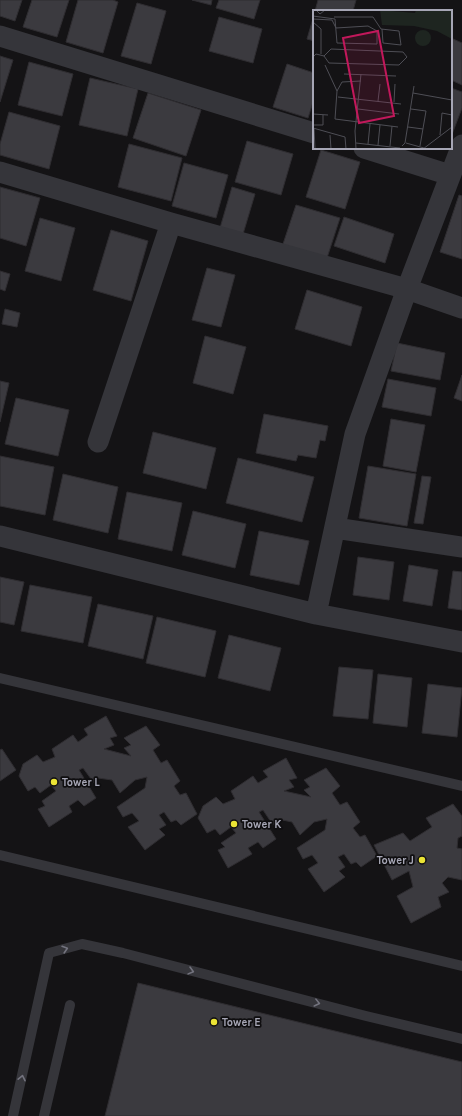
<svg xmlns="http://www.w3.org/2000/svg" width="462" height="1116" font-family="Karla,sans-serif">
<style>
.building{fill:#3b3a3f;stroke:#2f2d31}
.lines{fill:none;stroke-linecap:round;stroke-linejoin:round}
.service{stroke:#35353a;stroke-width:10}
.minor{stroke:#35353a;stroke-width:21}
.oneway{stroke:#73737e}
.poi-dot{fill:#ebe435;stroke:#0f0e10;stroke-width:1.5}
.labels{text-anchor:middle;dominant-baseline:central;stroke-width:3.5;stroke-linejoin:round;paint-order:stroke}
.poi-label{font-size:11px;font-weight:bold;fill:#a6a6b5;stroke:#0f0e10;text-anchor:start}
.inset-road{fill:none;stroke:#4e4e55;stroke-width:1}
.view{fill:#c2185b;fill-opacity:0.15;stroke:#c2185b;stroke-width:2}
.inset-edge{fill:none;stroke:#a6a6b5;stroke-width:2}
</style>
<rect width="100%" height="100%" fill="#141315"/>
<path class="building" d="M0 0H22L15 21 0 16Z
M32 0H69L57 37 23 27Z
M78 0H113L118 2 103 53 66 42Z
M192 0H212L211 5Z
M219 0H260L254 19 216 8Z
M318 0H356L353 11H315Z
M137 3 166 11 151 64 121 56Z
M314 15V41L307 39Z
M219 17 262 29 253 63 209 51Z
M451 38 462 43V85L451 80Z
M0 56 13 60 0 102Z
M29 62 73 74 62 116 18 105Z
M287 64 314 73V99L308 118 273 107Z
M90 78 138 89 127 136 79 125Z
M451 88 462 92V108L451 137Z
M148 93 201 110 186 156 133 138Z
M9 112 60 126 49 169 0 155V144Z
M247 141 293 154 281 195 235 182Z
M129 144 182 158 171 201 118 187Z
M321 150 360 162 345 209 306 197Z
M184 163 228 175 216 218 172 206Z
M0 187 40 198 26 246 0 238Z
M232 187 255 194 243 234 220 228Z
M459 195 462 196V259L440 252Z
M296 205 340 218 326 261 282 247Z
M344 217 394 234 385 263 334 246Z
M40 218 75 228 61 281 25 271Z
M111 230 148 241 131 301 93 290Z
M207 268 235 275 221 327 192 320Z
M0 271 10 274 5 291 0 289Z
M307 290 362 307 351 346 295 329Z
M5 309 20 313 17 327 2 324Z
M205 336 246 347 233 394 193 383Z
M397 343 445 353 440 380 391 371Z
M462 375V401L454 398Z
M388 379 436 388 431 416 382 407Z
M0 381 9 383 0 422Z
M16 398 69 410 58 456 5 444Z
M264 414 328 426 325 441 320 440 316 458 298 455 296 461 256 453Z
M391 419 425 425 416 472 383 466Z
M153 432 216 448 206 489 143 473Z
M0 456 54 467 45 515 0 506Z
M238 458 314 477 302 522 226 503Z
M368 466 416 474 407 526 359 518Z
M63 474 118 487 108 533 53 520Z
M422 476 431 477 423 524 414 523Z
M127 492 182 503 172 551 118 539Z
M193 511 246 524 235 568 182 555Z
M259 531 309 541 299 585 250 575Z
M358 557 394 562 389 600 353 595Z
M409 565 438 570 432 606 403 601Z
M453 571 462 572V610L448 608Z
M0 577 24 582 14 625 0 622Z
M30 585 92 597 83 643 21 631Z
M98 604 153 616 143 659 88 646Z
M157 617 216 631 205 677 146 663Z
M229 635 281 648 270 691 218 678Z
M339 667 373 670 368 719 333 716Z
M378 674 412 678 407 727 373 723Z
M428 684 462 688 457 737 422 733Z
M106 716 117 736 110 738 114 745 104 749 131 756 124 748 131 745 124 738 146 726 160 745 153 750 161 763 167 760 180 781 174 786 180 795 186 793 197 814 181 825 176 820 171 822 164 812 159 815 166 825 159 829 165 835 145 850 128 827 139 821 132 813 123 817 117 807 145 788 147 777 135 780 120 793 112 780 98 778 94 783 83 768 79 770 96 798 84 806 78 800 69 806 72 812 49 827 38 809 45 806 42 801 56 791 51 785 40 793 35 787 28 791 19 776 23 764 37 755 43 762 55 757 52 749 73 735 78 742 88 735 84 729Z
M2 749 16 770 0 781V750Z
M286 758 297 778 289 780 294 787 284 791 311 797 304 790 310 787 304 780 326 768 340 786 332 793 340 805 347 802 360 822 353 828 360 837 365 835 377 856 361 867 356 862 351 864 344 854 338 857 345 867 339 871 345 877 324 892 308 869 318 863 312 855 303 859 297 848 325 830 327 819 314 822 300 835 292 822 278 819 273 825 263 810 259 812 276 839 263 848 258 842 248 848 252 854 228 868 218 850 225 847 221 843 236 833 231 827 220 835 215 829 207 833 198 818 203 806 216 797 223 804 235 799 231 791 253 776 258 783 268 777 263 771Z
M453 804 462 816V836L458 838 457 848 462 849V880L448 877 442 883 449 892 438 897 441 907 411 923 397 896 413 887 409 871 392 880 374 845 403 833 410 841 432 827 426 818Z
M138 983 462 1062V1116H105Z"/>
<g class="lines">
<path class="service" d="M0 678 462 786
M0 855 462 966
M13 1116 49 953 82 944 123 953 366 1016 462 1039
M44 1116 70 1005"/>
<path class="minor" d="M0 36 314 133
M364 148 450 175
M0 172 171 223 407 289 462 308
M98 442 171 223
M335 528 462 547
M0 536 316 614 462 642
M316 614 355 434 407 289 462 145"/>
</g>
<defs><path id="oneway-chevron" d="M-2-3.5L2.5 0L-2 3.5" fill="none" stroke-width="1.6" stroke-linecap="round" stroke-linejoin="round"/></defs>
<g class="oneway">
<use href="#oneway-chevron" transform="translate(65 949) rotate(-17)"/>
<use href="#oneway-chevron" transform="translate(191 971) rotate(15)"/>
<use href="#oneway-chevron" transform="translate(317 1003) rotate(14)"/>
<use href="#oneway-chevron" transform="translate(22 1078) rotate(-78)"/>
</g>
<g class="poi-dot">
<circle cx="54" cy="782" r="4"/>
<circle cx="234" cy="824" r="4"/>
<circle cx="422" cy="860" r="4"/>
<circle cx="214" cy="1022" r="4"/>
</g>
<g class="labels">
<g class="poi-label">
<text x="62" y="782">Tower L</text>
<text x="242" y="824">Tower K</text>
<text x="414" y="860" text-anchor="end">Tower J</text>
<text x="222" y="1022">Tower E</text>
</g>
</g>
<g transform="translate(313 10)">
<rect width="139" height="139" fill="#141315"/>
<path d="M67 0 102 3 103 0H139V29L124 21 101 16 69 15ZM102 28a8 8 0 1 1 16 0a8 8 0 1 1-16 0Z" fill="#1e2520"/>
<path class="inset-road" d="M3 0 7 4 12 0M0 6 22 9 24 33 64 34V21L55 16 23 18M21 7H60L68 19 86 21 88 35 70 33 69 19M0 9 19 10 23 18M0 12 8 19V44M0 47 3 44 11 46 18 39 90 42 94 47 86 55 16 53 11 46M12 55 24 81 22 109 85 117M31 64 83 66M24 81 29 72 48 71M100 83 139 90M25 87 88 94M65 91 67 74M81 92 82 74M45 99 86 104M98 99 113 101 107 136M0 104 15 105M0 115H10V105M95 117 110 119M0 118 32 127 33 139M1 118 2 139M17 125 18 139M127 125 129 103 139 105M43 133 87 138M93 133 111 138M55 134 57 114M65 135 67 115M77 136 79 116M89 136 92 133 101 76M43 139 42 121 48 64M110 139 139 117"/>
<path class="view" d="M65 21 81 106 46 113 30 28Z"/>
<rect width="139" height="139" class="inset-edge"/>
</g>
</svg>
